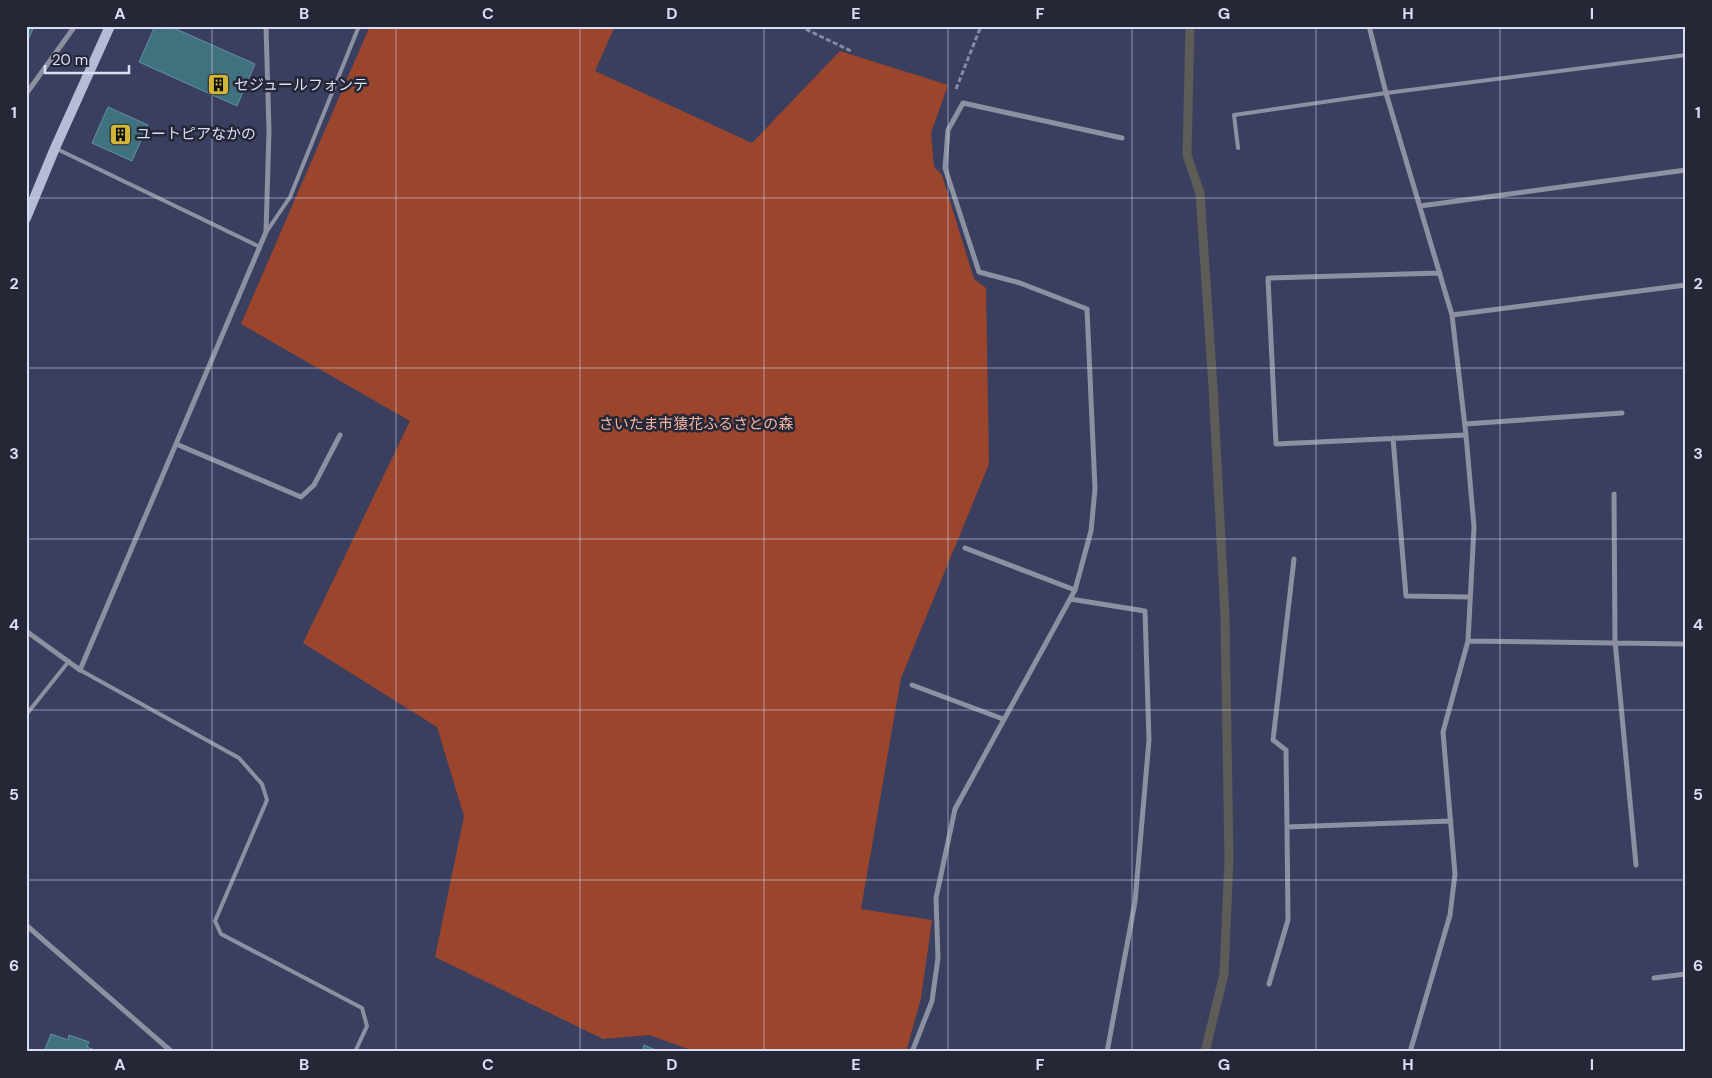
<svg xmlns="http://www.w3.org/2000/svg" width="1712" height="1078" font-family="'DM Sans','Noto Sans JP',sans-serif">
<style>
.green{fill:#9b452c}
.lines{fill:none;stroke-linecap:round;stroke-linejoin:round}
.stream{stroke:#5e5c56;stroke-width:9}
.building{fill:#40717e;stroke:#6192a0}
.path{stroke:#8489a4;stroke-width:3;stroke-dasharray:5 2.5;stroke-linecap:butt}
.lane{stroke:#8c90a1;stroke-width:4}
.street{stroke:#8c90a1;stroke-width:5}
.secondary{stroke:#b6bbd6;stroke-width:10}
.grid{fill:none;stroke:#d9def2;stroke-width:1;stroke-opacity:0.55}
.labels{text-anchor:middle;dominant-baseline:central;stroke-width:5;stroke-linejoin:round;paint-order:stroke}
.poi-label{font-size:15px;fill:#d9def2;stroke:#252737;text-anchor:start}
.park-label{font-size:15px;fill:#f2b5a3;stroke:#252737}
.neatline{fill:none;stroke:#d9def2;stroke-width:2}
.grid-label{font-size:16px;text-anchor:middle;font-weight:bold;fill:#d9def2}
</style>
<rect width="100%" height="100%" fill="#3a3f60"/>
<path class="green" d="M370 26H615L595 71 752 143 840 51 948 85 931 133 934 167 942 175 974 279 986 288 989 464 901 678 861 909 932 920 921 998 906 1052H697L649 1035 603 1039 435 957 464 816 437 727 303 643 410 421 241 324Z"/>
<g class="lines">
<path class="stream" d="M1190 26 1187 155 1200 193 1213 387 1225 617 1229 860 1224 974 1205 1052"/>
</g>
<path class="building" d="M26 26H34L26 45Z
M155 26H169L255 64 237 106 139 62Z
M108 107 148 125 132 161 92 143Z
M51 1034 68 1040 69 1035 89 1042 87 1047 100 1052H44Z
M644 1045 660 1052H642Z"/>
<g class="lines">
<path class="path" d="M799 26 851 51
M956 89 981 26"/>
<path class="lane" d="M1238 148 1234 115 1386 93 1686 55
M57 149 260 247
M267 231 290 197 359 26
M80 670 239 758 262 784 267 800 215 921 221 934 362 1008 367 1026 355 1052
M26 715 69 661"/>
<path class="street" d="M1369 26 1386 93 1452 315 1466 435 1474 527 1468 641 1443 732 1455 874 1450 915 1410 1052
M26 94 75 26
M1420 206 1686 170
M1440 273 1268 278 1276 444 1466 435
M1452 315 1686 285
M1465 424 1622 413
M1393 438 1406 596 1470 597
M176 444 301 497 314 485 340 435
M1614 494 1615 641 1636 865
M965 548 1075 590
M1294 559 1273 740 1286 750 1287 827 1451 821
M1070 599 1145 611 1149 740 1135 902 1107 1052
M26 631 80 670 266 232 269 131 266 26
M1468 641 1686 644
M912 685 1003 719
M26 925 172 1052
M1654 978 1686 974
M1269 984 1288 920 1287 827
M912 1052 932 1001 938 958 936 898 955 809 1075 590 1091 531 1095 489 1087 309 1020 283 979 272 945 168 948 130 963 103 1122 138"/>
<path class="secondary" d="M26 218 55 148 110 26"/>
</g>
<path class="grid" d="M212 26V1052M396 26V1052M580 26V1052M764 26V1052M948 26V1052M1132 26V1052M1316 26V1052M1500 26V1052M26 198H1686M26 368H1686M26 539H1686M26 710H1686M26 880H1686"/>
<defs>
<symbol id="building-square" viewBox="-11 -11 22 22"><rect x="-9" y="-9" width="18" height="18" rx="4" fill="#d2b736" stroke="#252737"/><path d="M-4-6H4V6H1V3H-1V6H-4ZM-2.5-4.3h1.7v1.8h-1.7ZM.8-4.3h1.7v1.8H.8ZM-2.5-1h1.7V.8h-1.7ZM.8-1h1.7V.8H.8Z" fill="#111"/></symbol>
</defs>
<g fill-rule="evenodd">
<use href="#building-square" x="206" y="72" width="25" height="25"/>
<use href="#building-square" x="108" y="122" width="25" height="25"/>
</g>
<g class="labels">
<g class="poi-label">
<text x="234" y="85">セジュールフォンテ</text>
<text x="136" y="134">ユートピアなかの</text>
</g>
<g class="park-label">
<text x="696" y="424">さいたま市猿花ふるさとの森</text>
</g>
</g>
<rect width="1712" height="1078" fill="none" stroke="#252737" stroke-width="55"/>
<path d="M45 65v8h84v-8" fill="none" stroke="#d9def2" stroke-width="2.5"/>
<text x="52" y="65" font-size="15" fill="#d9def2" stroke="#252737" stroke-width="4" paint-order="stroke">20 m</text>
<rect x="28" y="28" width="1656" height="1022" class="neatline"/>
<g class="grid-label">
<text x="120" y="19">A</text>
<text x="304" y="19">B</text>
<text x="488" y="19">C</text>
<text x="672" y="19">D</text>
<text x="856" y="19">E</text>
<text x="1040" y="19">F</text>
<text x="1224" y="19">G</text>
<text x="1408" y="19">H</text>
<text x="1592" y="19">I</text>
<text x="14" y="118">1</text>
<text x="1698" y="118">1</text>
<text x="14" y="289">2</text>
<text x="1698" y="289">2</text>
<text x="14" y="459">3</text>
<text x="1698" y="459">3</text>
<text x="14" y="630">4</text>
<text x="1698" y="630">4</text>
<text x="14" y="800">5</text>
<text x="1698" y="800">5</text>
<text x="14" y="971">6</text>
<text x="1698" y="971">6</text>
<text x="120" y="1070">A</text>
<text x="304" y="1070">B</text>
<text x="488" y="1070">C</text>
<text x="672" y="1070">D</text>
<text x="856" y="1070">E</text>
<text x="1040" y="1070">F</text>
<text x="1224" y="1070">G</text>
<text x="1408" y="1070">H</text>
<text x="1592" y="1070">I</text>
</g>
</svg>
